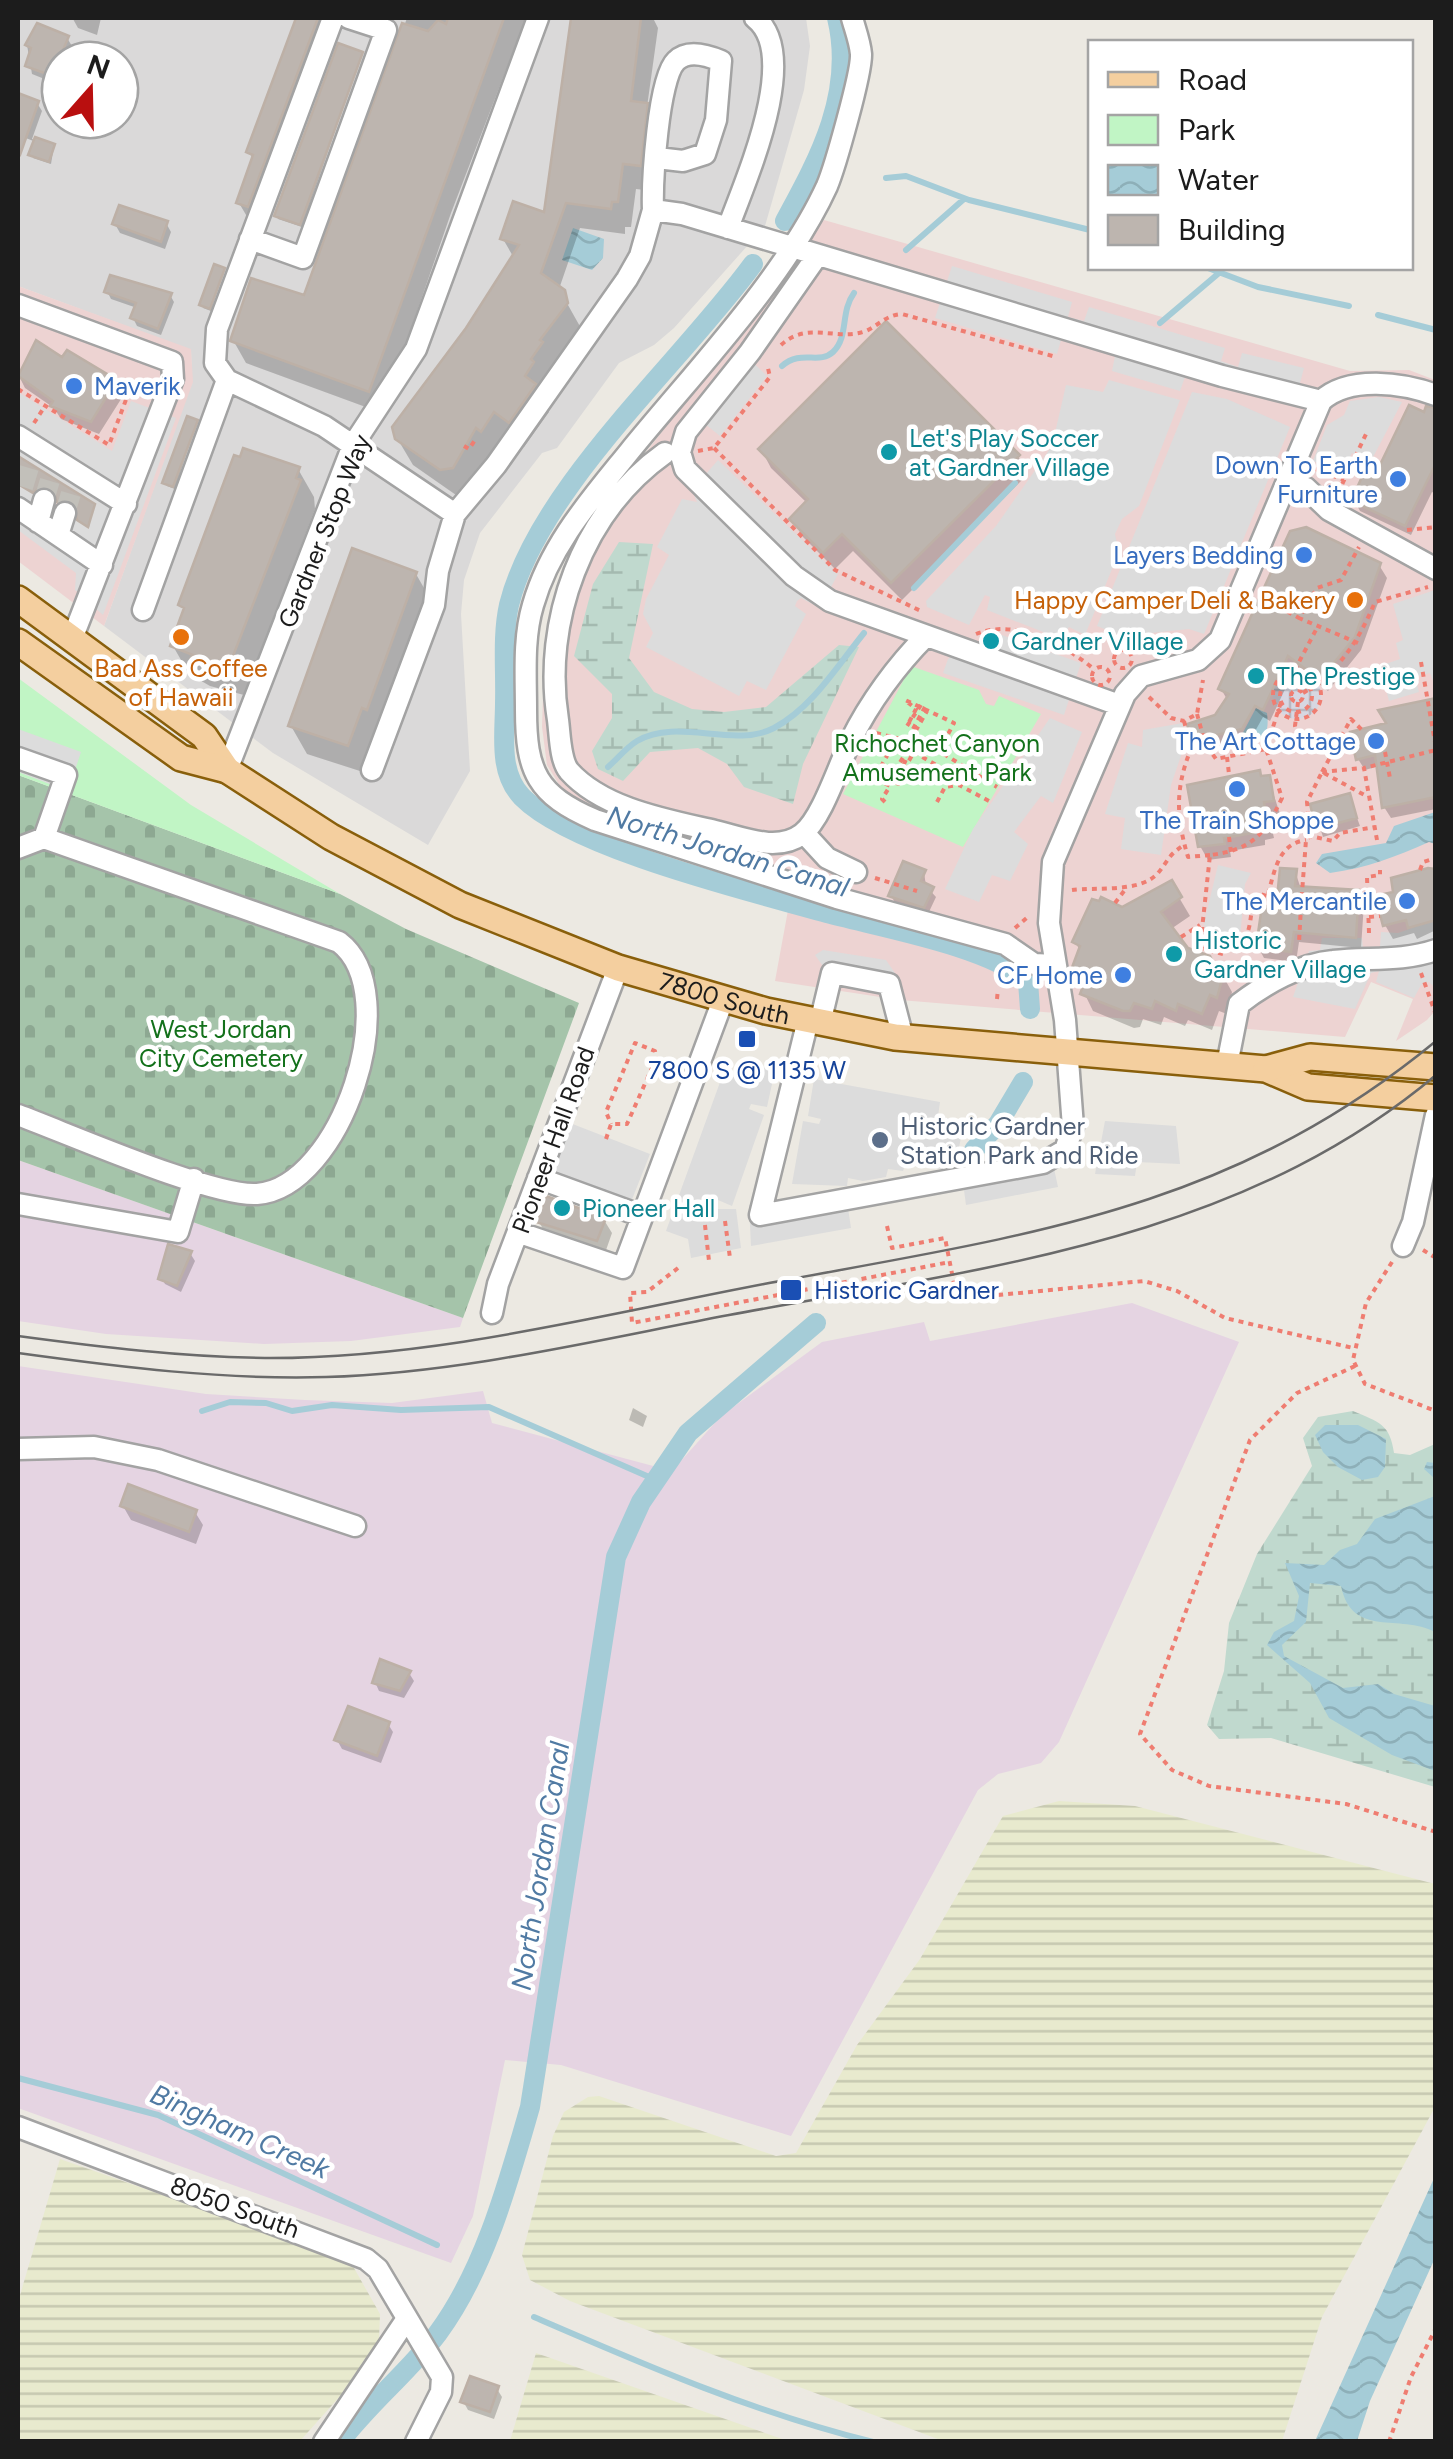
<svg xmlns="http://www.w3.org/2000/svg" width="1453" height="2459" font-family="Figtree,sans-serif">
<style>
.residential{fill:#dad9d9;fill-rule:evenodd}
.commercial{fill:#edd3d2}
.industrial{fill:#e5d4e2}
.farmland{fill:url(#farmland-rules)}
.wetland{fill:url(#wetland-marsh)}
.cemetery{fill:url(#cemetery-stones)}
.park{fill:#c1f5c5}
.parking{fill:#dcdcdc}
.plaza{fill:url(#plaza-grid)}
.water{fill:url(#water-waves)}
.shadow{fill:#0003}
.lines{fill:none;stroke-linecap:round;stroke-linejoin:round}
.stream{stroke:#a5ccd7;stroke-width:6}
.canal{stroke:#a5ccd7;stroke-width:20}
.building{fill:#bdb5af;stroke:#bdb0a6;stroke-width:2.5}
.minor-tunnel{stroke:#c2c0ba;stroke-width:20;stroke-dasharray:20 10;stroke-linecap:butt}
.minor-casing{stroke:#a3a3a3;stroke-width:25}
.major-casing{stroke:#895f0b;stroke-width:30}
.path{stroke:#ef7d71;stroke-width:4;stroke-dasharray:5 5;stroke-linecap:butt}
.minor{stroke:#fff;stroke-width:20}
.major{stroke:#f4cf9f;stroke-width:25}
.tram{stroke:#6a6a6a;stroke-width:2.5}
.shop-dot{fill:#3f7fe0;stroke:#fff;stroke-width:4}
.culture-dot{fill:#0f9aa8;stroke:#fff;stroke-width:4}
.food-dot{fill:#e8710a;stroke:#fff;stroke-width:4}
.transit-dot{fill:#1a4fb4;stroke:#fff;stroke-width:4}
.service-dot{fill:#5c6f8a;stroke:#fff;stroke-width:4}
.labels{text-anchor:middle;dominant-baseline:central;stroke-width:9;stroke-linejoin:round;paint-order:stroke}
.shop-label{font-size:25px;fill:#366cbe;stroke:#fff;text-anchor:end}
.culture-label{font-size:25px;fill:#0d838f;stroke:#fff;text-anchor:start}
.street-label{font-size:25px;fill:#1c1c1c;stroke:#fff}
.food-label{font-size:25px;fill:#c56008;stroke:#fff;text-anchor:end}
.park-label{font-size:25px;fill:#13711b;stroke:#fff}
.transit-label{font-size:25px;fill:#164399;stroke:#fff}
.service-label{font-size:25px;fill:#4e5e75;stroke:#fff;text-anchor:start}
.water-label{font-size:28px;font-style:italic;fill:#507aa3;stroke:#fff}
</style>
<defs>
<pattern id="farmland-rules" width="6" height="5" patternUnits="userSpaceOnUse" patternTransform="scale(2.5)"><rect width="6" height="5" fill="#e8eace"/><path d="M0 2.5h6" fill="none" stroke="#c6c8b0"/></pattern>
<pattern id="wetland-marsh" width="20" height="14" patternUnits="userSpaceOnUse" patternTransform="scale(2.5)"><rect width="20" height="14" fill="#c0d9ce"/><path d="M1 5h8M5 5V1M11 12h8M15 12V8" fill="none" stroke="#a4bab0"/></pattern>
<pattern id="cemetery-stones" width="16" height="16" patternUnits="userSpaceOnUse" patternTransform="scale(2.5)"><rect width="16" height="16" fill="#a5c4aa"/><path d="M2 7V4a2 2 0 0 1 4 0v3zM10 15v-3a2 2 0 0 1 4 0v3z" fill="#8da892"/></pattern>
<pattern id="plaza-grid" width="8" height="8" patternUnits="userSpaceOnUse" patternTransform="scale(2.5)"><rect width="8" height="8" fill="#d7d7e2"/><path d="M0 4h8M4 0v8" fill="none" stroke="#b8b8c1"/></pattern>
<pattern id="water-waves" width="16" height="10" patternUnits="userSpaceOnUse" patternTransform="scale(2.5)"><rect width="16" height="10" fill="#a5ccd7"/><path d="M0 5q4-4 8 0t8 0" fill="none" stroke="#8dafb8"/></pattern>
</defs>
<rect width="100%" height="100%" fill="#ece9e2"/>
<path class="residential" d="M18 18H806L810 46 804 90 765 226 674 328 654 345 619 363 557 448 542 453 480 533 464 580 461 614 470 771 428 845 273 753 104 626 192 382 191 350 18 286ZM60 60H120V120H60Z"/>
<path class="commercial" d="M824 220 1350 371 1409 370 1435 380V1011L1427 1020 1396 1041 1413 999 1371 982 1345 1037 900 1000 775 981 793 883 594 812 563 791 547 765 542 727 544 665 550 616 585 532Z
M18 286 191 349 193 382 104 626 18 561Z"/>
<path class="industrial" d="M18 1160 463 1318 460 1327 351 1341 264 1344 106 1334 18 1321Z
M1132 1303 1239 1342 1059 1742 1041 1763 998 1774 978 1790 791 2136 561 2065 505 2060 473 2216 451 2263 18 2108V1366L206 1394 305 1400 392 1403 483 1391 492 1423 672 1471 721 1416 822 1342 924 1322 930 1341Z"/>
<path class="farmland" d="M1059 1801 1135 1806 1435 1884V2107L1322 2317 1282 2441H943L570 2301 530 2280 522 2255 553 2136 564 2112 588 2097 599 2096 776 2156 796 2153 857 2045 920 1959 1003 1816Z
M60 2159 331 2254 354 2268 380 2314 379 2340 358 2376 300 2441 18 2442V2302Z
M536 2353 788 2441H510Z"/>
<path class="wetland" d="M619 542 653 544 629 658 654 692 692 709 724 712 766 707 839 645 859 647 803 764 793 804 744 787 727 764 698 748 650 752 623 781 598 769 592 751 612 718V694L574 656 593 584Z
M1353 1411C1379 1422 1390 1424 1394 1453L1410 1455 1435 1444V1787L1271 1738 1219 1739 1207 1725 1224 1671 1229 1623 1257 1554 1312 1466 1303 1438 1318 1417Z"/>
<path class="cemetery" d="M18 775 340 894 406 929 579 1003 463 1318 18 1160Z"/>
<path class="park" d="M911 666 979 690 986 704 994 706 999 696 1041 714 963 847 843 794Z
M18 678 191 805 340 894 18 775Z"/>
<path class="parking" d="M952 266 1072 302 1068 317 1084 321 1089 307 1225 348 1221 361 1238 367 1242 353 1304 368 1300 383 1292 404 1185 377 1180 391 1112 371 1115 356 1061 340 1057 354 935 318Z
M739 349 767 376 720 436 690 412Z
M1109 380 1180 400 1139 506 1122 519 1115 534 1119 552 1085 635 1069 627 1061 639 987 610 990 597 985 595 969 625 927 607 926 601 996 526 1052 446 1066 385 1103 392Z
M18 392 112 451 131 401 176 418 103 615 75 590 76 573 18 530V484L87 527 94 504 18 456Z
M1192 392 1227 399 1290 427 1204 634 1189 629 1151 633 1146 646 1097 626Z
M1379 397 1402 402 1371 461 1352 453 1341 474 1313 461 1327 425 1344 415 1350 401Z
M718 460 838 574 820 608 801 598 797 601 795 606 806 614 766 690 747 681 739 696 646 647 653 633 643 614 646 599 669 555 657 547 682 499 697 502 692 490Z
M1435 590V686L1430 673 1415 677 1419 692 1389 701 1380 666 1400 659 1396 643 1403 640 1393 604Z
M993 632 1081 663 1064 715 943 673 948 659 969 639 987 646Z
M1050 718 1082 732 1053 803 1041 796 1014 832 1028 844 1010 881 992 875 979 902 945 889 973 829Z
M1183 723 1185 744 1171 785 1161 855 1121 849 1125 818 1105 814 1128 743 1142 747 1143 730Z
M18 729 81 752 68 791 18 772Z
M1218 865 1251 873 1245 884 1240 938 1210 951 1204 923Z
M1435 920V988L1429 982 1421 985 1414 998 1376 982 1379 971 1371 973 1355 1009 1293 997 1309 951 1320 950 1322 938H1362L1363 948 1380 947 1381 932 1398 933Z
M823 950 886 960 899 979 825 969 815 955Z
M744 1062 775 1070 767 1107 751 1104 749 1109 764 1115 732 1206 718 1200 713 1209H736L741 1248 691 1258 688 1239 666 1231 723 1074 740 1079Z
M814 1079 940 1102 938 1116 964 1122 957 1158 943 1157V1169L905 1165 903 1171 888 1169 886 1177 863 1181 848 1178 847 1186 792 1184 803 1121 819 1124 821 1119 808 1116Z
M1105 1121 1176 1126 1180 1164 1137 1162 1135 1176 1095 1174Z
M570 1123 650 1154 629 1207 550 1176Z
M1050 1150 1058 1187 966 1205 961 1168Z
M845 1188 851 1228 751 1246 749 1205Z"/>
<path class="plaza" d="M1273 695a24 24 0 1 1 48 0a24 24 0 1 1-48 0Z"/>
<path class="water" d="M573 228 604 239 603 258 592 270 562 260Z
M1256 708 1267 713C1269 729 1267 738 1253 746L1239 740Z
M1435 812V844L1429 842C1395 857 1367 868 1330 873L1316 863 1322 854 1386 843 1394 826Z
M1325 1425H1358L1386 1439 1385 1467 1378 1477 1362 1480 1338 1467 1323 1452 1315 1435Z
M1427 1462 1435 1463V1632C1400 1613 1352 1639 1341 1586L1310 1583 1306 1622 1282 1645 1284 1656 1343 1688 1378 1684 1394 1694 1435 1706V1771L1392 1755 1329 1718 1310 1683 1267 1645 1274 1632 1294 1621 1299 1596 1285 1563 1324 1565 1340 1550 1357 1544 1375 1519 1435 1496 1434 1478 1424 1469Z
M1435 2176V2258L1370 2401 1357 2441H1315Z"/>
<path class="shadow" d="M101 18 97 35 78 28 73 19Z
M298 18H342L252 225 239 203 254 161 249 152Z
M407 18H526L451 213 382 413 246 363 233 340 306 298Z
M576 18H653L658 28 647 107 661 131 654 191 636 189 631 227H625V234L580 228 559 289 582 330 554 366 541 398 549 412 524 447 509 436 496 456 491 452 467 493 456 495 413 465 397 438 514 258 503 239 546 215Z
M67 38 72 46 66 60H60L57 84 32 74 27 45Z
M361 55 302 227 278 219 277 216Z
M18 96 37 103 42 111 32 139 54 146 51 164 33 158 36 142 18 135Z
M166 223 171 232 165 249 120 233 115 224Z
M223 270 211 311 203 308 202 305Z
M146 285 170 295 174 302 161 335 137 326 133 318 137 308 111 299 107 291 144 290Z
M37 344 116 382 123 396 99 434 61 419 54 408 25 388 18 374Z
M1410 408 1436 414V494L1432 492 1411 535 1360 511 1354 500 1378 474Z
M196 422 175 489 167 486 165 483Z
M761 449 1018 456 1028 474 902 600 853 551 835 569 803 537 792 519 808 504 771 468Z
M18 459 93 506 89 528 79 520 77 506 62 505 57 492 44 489 35 495 18 484Z
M298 469 314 497 315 509 244 695 210 686 189 674 173 646 185 612 181 605Z
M1379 565 1387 578 1361 650 1328 691 1296 666 1270 721 1263 717 1249 742 1202 753 1195 740 1228 701 1221 689Z
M416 574 432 602 363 772 307 754 291 726Z
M1436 700V809L1391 818 1384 807 1379 766 1365 770 1358 759 1390 725Z
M1268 777 1280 814 1269 816 1274 838 1265 840V845L1230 851 1231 857 1208 860 1200 846 1262 778Z
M1349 796 1360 826 1323 837 1313 806Z
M1295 871 1301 889 1357 893 1364 903 1361 948 1299 942 1296 962 1264 958 1258 947Z
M1436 871V930L1417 939 1414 933 1393 939 1385 925 1396 894Z
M924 872 926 886 936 897 928 914 895 903 891 895Z
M1171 884 1190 916 1171 929 1186 950 1222 974 1232 992 1227 1014 1219 1011 1212 1030 1188 1020 1185 1026 1164 1017 1161 1025 1143 1019 1140 1027 1134 1028 1093 1011 1073 970 1081 952 1075 942Z
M604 1220 612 1233 605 1253 547 1236 539 1222Z
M190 1253 195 1261 181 1292 165 1284 160 1275Z
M633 1408 647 1416 643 1427 629 1420Z
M123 1506 195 1512 203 1525 196 1544 131 1520Z
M409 1673 414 1681 404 1698 379 1691 375 1682Z
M388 1724 393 1732 381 1763 342 1749 337 1740Z
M497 2389 502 2397 494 2419 468 2410 463 2401Z"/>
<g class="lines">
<path class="stream" d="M886 178 906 176 969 200 1090 230
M906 250 964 199
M1208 268 1258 287 1349 306
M1378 315 1436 330
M1160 323 1219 273
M782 366C801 349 819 365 833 352 849 337 840 312 854 293
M914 588 1015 483
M608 767C617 759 627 747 637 741 678 717 733 749 774 728 812 708 838 665 864 633
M202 1411 230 1402 266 1403 292 1411 332 1405 401 1410 489 1407 656 1480
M18 2078 158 2115 437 2245
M534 2317C645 2365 755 2413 873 2442"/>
<path class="canal" d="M785 221C820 157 855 92 837 18
M753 264C680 364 538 488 509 605 502 636 506 671 505 703 505 734 498 772 522 797 572 848 749 891 823 912 877 927 990 946 1028 982L1030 1009
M974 1150 998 1124 1023 1082
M340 2442C369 2403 409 2372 438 2333 485 2269 508 2183 530 2107L616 1557 641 1502 688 1433 816 1323"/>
</g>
<path class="building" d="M296 18H318L248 207 236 203 253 155 246 152Z
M448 18H504L369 392 230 341 251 278 304 295 402 23 428 31 438 20 446 24Z
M571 18H641L631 101 648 103 641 166 623 164 618 202H612L611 209 566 203 541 273 565 290 568 303 540 340 543 342 531 359 534 362 525 376 536 384 509 423 494 412 481 432 476 428 453 468 440 470 395 439 392 427 466 328 519 245 500 239 513 201 544 212Z
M37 23 69 36 52 76 25 66 31 48 25 45Z
M338 43 363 52 300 225 274 216Z
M18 93 39 101 20 155 18 154Z
M35 137 55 144 49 162 28 155Z
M119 205 168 221 161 242 112 224Z
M214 264 225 268 210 309 199 305Z
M110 275 172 293 158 329 130 318 136 303 104 292Z
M886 321 1020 455 891 583 842 534 823 553 789 519 808 499 758 449Z
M36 340 62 357 67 350 117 380 91 422 50 406 53 401 18 376Z
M1409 405 1424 412 1426 406 1436 408V463L1405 526 1351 501 1367 466 1377 471Z
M187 416 198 420 173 487 162 483Z
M243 448 300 467 296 478 301 480 228 669 191 658 193 655 170 646 184 608 178 605 234 455 240 457Z
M18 456 95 504 88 527 77 520 74 503 57 502 53 490 41 487 33 493 18 484Z
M1306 527 1381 563 1355 637 1320 680 1288 656 1263 710 1255 706 1242 729 1192 741 1187 724 1215 715 1229 694 1218 689 1262 592 1290 531Z
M352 548 417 572 367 710 362 708 348 746 288 726Z
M1436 698V797L1382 808 1375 755 1356 760 1350 732 1386 723 1378 710Z
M1260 770 1261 776 1270 775 1274 801 1264 802 1268 825 1259 826V832L1224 838 1225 844 1198 847 1187 785Z
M1350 793 1357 818 1316 829 1310 804Z
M903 861 926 870 921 881 934 887 924 908 888 896Z
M1280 868 1297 869 1295 886 1359 890 1356 938 1294 932 1291 952 1256 947 1262 906 1276 908Z
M1428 868 1436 869V920L1408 928 1406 920 1383 926 1375 896 1393 892 1391 878Z
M1172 880 1182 897 1161 912 1188 948 1210 956 1217 970 1224 972 1217 998 1210 995 1202 1014 1178 1004 1176 1011 1155 1001 1152 1009 1134 1003 1130 1011H1123L1080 994 1085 981 1071 970 1080 946 1072 942 1092 899 1099 901 1101 897 1122 907Z
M546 1196 606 1218 597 1241 536 1222Z
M168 1244 192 1251 177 1286 158 1279Z
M128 1484 197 1510 189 1532 120 1506Z
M380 1659 411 1671 400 1691 372 1683Z
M348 1706 390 1722 377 1756 334 1740Z
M470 2376 499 2386 490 2412 460 2402Z"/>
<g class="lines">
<path class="minor-tunnel" d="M23 487 30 464
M44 500 51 477
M65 513 72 490"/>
<defs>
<path id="minor" d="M852 18C855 29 860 42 861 54 862 72 835 167 827 186 785 278 693 373 629 452 591 499 550 545 533 605 523 638 526 675 526 710 526 772 537 795 595 820L837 898 1005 944 1034 964 1055 965
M653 210C652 183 658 78 676 61 688 49 707 55 721 61L716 120 705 154 683 161 657 158
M728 228C745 181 802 55 755 18
M250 239 303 258 386 30 349 18
M817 256 750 352 686 432 680 452 685 469 794 576 830 601 1119 705
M18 305 172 362 173 379 72 639
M227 380 324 426 455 514 496 465 627 279 640 256 653 210 682 214 1222 376 1321 401
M18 436 126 504
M665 453C582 512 542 622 558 720 560 735 560 760 569 771 603 809 667 820 715 831 742 837 777 853 802 834 822 819 839 764 851 740 869 703 897 665 926 636
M1287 480 1306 488 1329 510 1436 569
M18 508 102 565
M38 522 44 500
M58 535 65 513
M143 610 227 380 215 363 217 329 333 18
M18 758 66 775 44 838
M227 770 353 445 416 349 538 18
M372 770 434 605 438 571 455 514
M804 833 827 858 856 872
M18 848 44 838 339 942C406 993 341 1188 257 1194 212 1197 67 1133 18 1115
M808 1020 760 1215 1043 1163 1065 1150 1073 1127 1065 1020 1049 923 1053 862 1125 694 1141 676 1198 660 1220 640 1321 401C1349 375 1403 383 1436 395
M820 1023 832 973 889 984 903 1038
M1227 1065 1239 1004C1265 984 1300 964 1333 961 1368 957 1401 962 1436 950
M538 1178 642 1216
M18 1204 178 1232 194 1179
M520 1233 623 1268 723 1000
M1403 1246 1413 1222 1436 1115
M492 1313 498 1284 618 968
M18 1449 94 1447 158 1460 355 1526
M18 2127 366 2259 378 2269 442 2377 441 2392 416 2442
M324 2442 406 2320"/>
<g id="major">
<path d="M18 599 204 736 227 770"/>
<path id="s1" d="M18 642 181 758 227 770 331 837 460 905 618 968 766 1011 895 1037 1266 1069 1308 1087 1436 1098"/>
<path d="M1266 1069 1310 1057 1436 1067"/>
</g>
</defs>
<use href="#minor" class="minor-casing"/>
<use href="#major" class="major-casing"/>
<path class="path" d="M781 345C808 320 837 342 866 331 879 325 886 315 902 314L1056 357
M18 389 109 445 127 397
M34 423 45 406
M464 446 469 449 475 440
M714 448 835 570 923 612
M698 451 714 448 770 377 767 364
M1313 468 1344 480
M1338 493 1366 434
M1407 530 1436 527
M1261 597 1299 618
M976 634C1016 618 1064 644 1095 670
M1358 643 1299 618 1317 588 1341 580 1359 547
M1114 659a9 9 0 1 1 18 0a9 9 0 1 1-18 0Z
M1421 662 1436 748
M1092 676a9 9 0 1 1 18 0a9 9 0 1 1-18 0Z
M1273 695a24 24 0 1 1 48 0a24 24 0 1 1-48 0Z
M1290 679 1318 626
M1280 696a16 16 0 1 1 32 0a16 16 0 1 1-32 0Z
M1291 696a6 6 0 1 1 12 0a6 6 0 1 1-12 0Z
M1303 693C1339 671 1358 642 1375 602L1428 587
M1149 697 1171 718 1184 721 1197 714 1203 680
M1298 702 1295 726 1302 751
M921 705 907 726 916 709 905 700 954 723 939 751 997 787
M925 707 913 729 915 732 927 711
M1197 714 1205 743
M1184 721 1191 749
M876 733 901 739 902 746 910 750 918 739 939 751
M1385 752 1390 778
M1227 757 1229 774
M1322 772 1351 719 1362 730
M1322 772 1362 768
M896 783 910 750 940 767
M871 784 888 754 907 749
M900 784 896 783 914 752
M885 802 882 799 890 786 886 784 906 753
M937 802 945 787 959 785 989 801
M1310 836 1307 802 1322 772 1368 797
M1229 837 1231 852
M1377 840 1364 768 1436 750
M1210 855 1188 857C1176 817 1175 788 1191 749L1206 745 1216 759 1266 749 1281 702
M1420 870 1423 862 1436 858
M875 878 917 891
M1072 890C1096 887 1141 893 1158 873 1169 860 1167 856 1184 845
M1268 894C1275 870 1278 844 1306 840
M1115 903 1127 887
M1312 906H1301L1306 840 1310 836 1333 841 1340 833 1375 827
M1369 917 1380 916
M1015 928 1030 915
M1369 933 1367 877 1380 875V870
M1181 937 1200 925
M1244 939C1254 925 1247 909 1260 894L1301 906 1299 943
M1223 954 1200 948 1210 855C1252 850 1264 835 1282 798L1266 749
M1421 973 1436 1015
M997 999 998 989
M606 1139 611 1124H627L656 1059 655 1051 635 1043 606 1112 611 1124
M725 1221 730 1258
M705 1225 709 1261
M887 1226 892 1248 945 1238 957 1299 1144 1281 1177 1291 1225 1318 1353 1348
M1423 1250 1436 1258
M1392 1262 1366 1303 1353 1360 1365 1384 1436 1411
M678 1268 647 1292 630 1293 632 1323 950 1262
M1355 1366 1297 1393 1250 1440 1140 1734 1172 1770 1209 1786 1346 1804 1436 1832
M1389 2442 1411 2377 1436 2328"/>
<use href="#minor" class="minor"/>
<use href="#major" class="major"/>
<path class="tram" d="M18 1336C100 1347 182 1357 265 1358 432 1359 601 1315 764 1284 1020 1236 1227 1213 1436 1041
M18 1353C120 1367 222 1380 326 1377 461 1373 597 1340 729 1315 976 1269 1236 1243 1436 1075"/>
</g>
<g class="shop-dot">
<circle cx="74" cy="386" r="10"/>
<circle cx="1398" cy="479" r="10"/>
<circle cx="1304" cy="555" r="10"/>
<circle cx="1376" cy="741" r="10"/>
<circle cx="1237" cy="789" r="10"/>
<circle cx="1407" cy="901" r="10"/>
<circle cx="1123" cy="975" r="10"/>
</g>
<g class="culture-dot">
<circle cx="889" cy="452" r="10"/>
<circle cx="991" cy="641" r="10"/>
<circle cx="1256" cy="676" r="10"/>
<circle cx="1174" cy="954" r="10"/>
<circle cx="562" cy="1208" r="10"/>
</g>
<g class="food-dot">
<circle cx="1355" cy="600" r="10"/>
<circle cx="181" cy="637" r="10"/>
</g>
<g class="transit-dot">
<rect x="737" y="1029" width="20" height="20" rx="5"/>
<rect x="779" y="1278" width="24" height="24" rx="5"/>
</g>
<circle class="service-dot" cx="880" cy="1140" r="10"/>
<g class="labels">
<g class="shop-label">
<text x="94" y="386" text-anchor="start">Maverik</text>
<text x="1378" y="465">Down To Earth<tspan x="1378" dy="29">Furniture</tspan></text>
<text x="1284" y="555">Layers Bedding</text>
<text x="1356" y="741">The Art Cottage</text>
<text x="1237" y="820" text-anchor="middle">The Train Shoppe</text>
<text x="1387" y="901">The Mercantile</text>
<text x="1103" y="975">CF Home</text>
</g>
<g class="culture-label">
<text x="909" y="438">Let's Play Soccer<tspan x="909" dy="29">at Gardner Village</tspan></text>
<text x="1011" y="641">Gardner Village</text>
<text x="1276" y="676">The Prestige</text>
<text x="1194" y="940">Historic<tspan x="1194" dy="29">Gardner Village</tspan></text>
<text x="582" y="1208">Pioneer Hall</text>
</g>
<g class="street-label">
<text transform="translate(324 531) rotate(-68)">Gardner Stop Way</text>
<text stroke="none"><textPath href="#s1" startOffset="798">7800 South</textPath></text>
<text transform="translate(553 1140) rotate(-70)">Pioneer Hall Road</text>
<text transform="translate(235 2207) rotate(20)">8050 South</text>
</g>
<g class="food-label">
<text x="1335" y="600">Happy Camper Deli &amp; Bakery</text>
<text x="181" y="668" text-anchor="middle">Bad Ass Coffee<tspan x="181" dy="29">of Hawaii</tspan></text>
</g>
<g class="park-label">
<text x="937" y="743">Richochet Canyon<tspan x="937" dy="29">Amusement Park</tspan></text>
<text x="221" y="1029">West Jordan<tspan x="221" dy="29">City Cemetery</tspan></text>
</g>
<g class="transit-label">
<text x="747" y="1070">7800 S @ 1135 W</text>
<text x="814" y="1290" text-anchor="start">Historic Gardner</text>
</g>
<g class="service-label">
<text x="900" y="1126">Historic Gardner<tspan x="900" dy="29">Station Park and Ride</tspan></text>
</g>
<g class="water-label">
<text transform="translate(728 851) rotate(17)">North Jordan Canal</text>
<text transform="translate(540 1866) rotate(-81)">North Jordan Canal</text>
<text transform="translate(240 2131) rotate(24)">Bingham Creek</text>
</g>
</g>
<rect width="1453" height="2459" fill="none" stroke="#1c1c1c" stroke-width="40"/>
<rect x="1088" y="40" width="325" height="230" fill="#ffffff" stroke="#a4a4a4" stroke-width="2.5"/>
<rect x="1108" y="72" width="50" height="15" fill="#f4cf9f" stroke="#a4a4a4" stroke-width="2.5"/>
<text x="1178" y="90" font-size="30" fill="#1c1c1c">Road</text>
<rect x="1108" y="115" width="50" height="30" fill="#c1f5c5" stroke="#a4a4a4" stroke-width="2.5"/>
<text x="1178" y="140" font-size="30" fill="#1c1c1c">Park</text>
<rect x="1108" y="165" width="50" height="30" fill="url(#water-waves)" stroke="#a4a4a4" stroke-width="2.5"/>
<text x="1178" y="190" font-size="30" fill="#1c1c1c">Water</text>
<rect x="1108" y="215" width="50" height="30" fill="#bdb5af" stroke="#a4a4a4" stroke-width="2.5"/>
<text x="1178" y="240" font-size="30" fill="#1c1c1c">Building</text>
<g transform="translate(90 90) rotate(20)"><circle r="48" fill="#ffffff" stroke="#a4a4a4" stroke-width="2.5"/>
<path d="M0-8L18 38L0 25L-18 38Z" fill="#b90f0f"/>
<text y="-15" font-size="28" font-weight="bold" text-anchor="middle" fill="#1c1c1c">N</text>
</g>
</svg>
